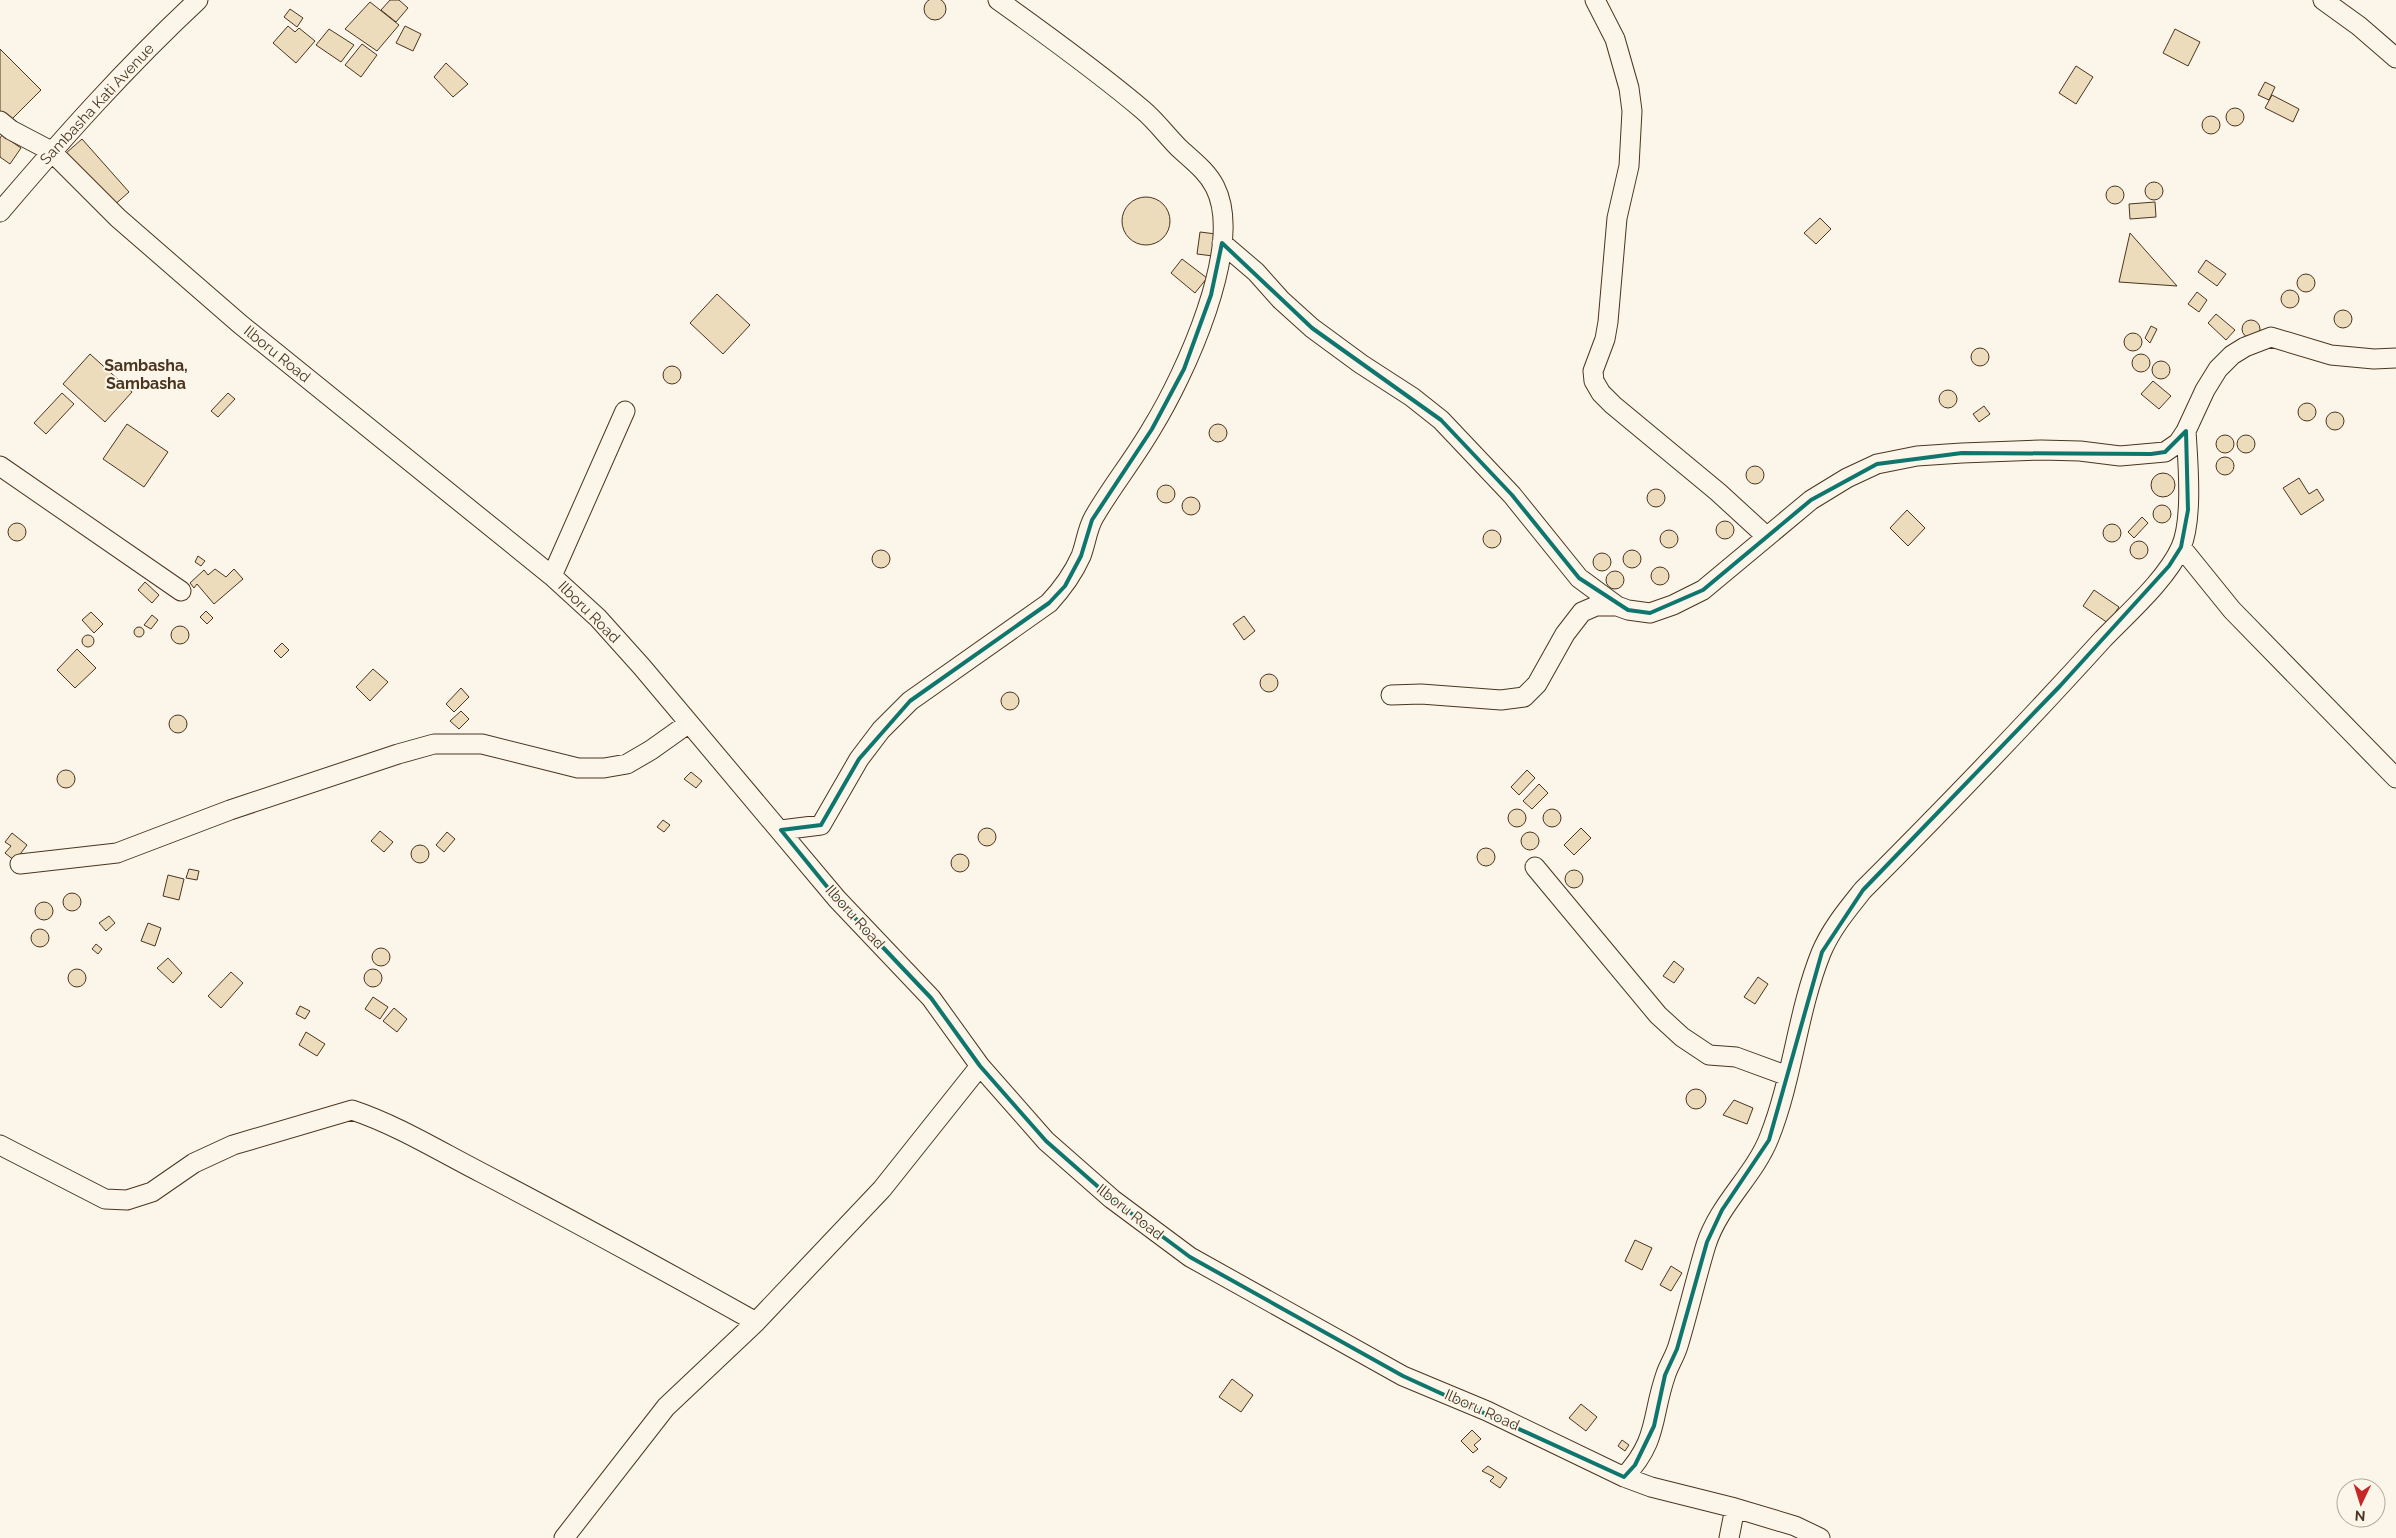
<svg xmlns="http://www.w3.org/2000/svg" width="2396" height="1538" font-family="Raleway,sans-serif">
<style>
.building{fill:#ecdcbc;stroke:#4a3520}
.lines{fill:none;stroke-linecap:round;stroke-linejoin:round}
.street-casing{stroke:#4a3520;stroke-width:21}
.street{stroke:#fbf6e9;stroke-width:19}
.marked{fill:none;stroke:#0f766e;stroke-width:4;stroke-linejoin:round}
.labels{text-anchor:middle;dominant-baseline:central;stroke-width:4;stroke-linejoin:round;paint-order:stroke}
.street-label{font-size:15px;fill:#4a3520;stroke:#fbf6e9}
.neighbourhood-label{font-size:16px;font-weight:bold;fill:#4a3520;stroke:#fbf6e9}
</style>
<rect width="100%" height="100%" fill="#fbf6e9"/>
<path class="building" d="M924 9a11 11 0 1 1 22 0a11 11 0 1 1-22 0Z
M390 0H399L408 8 396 22 381 10Z
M370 2 399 25 377 51 345 29Z
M290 9 303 18 297 27 284 17Z
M288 26 295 32 299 28 315 41 296 63 273 43Z
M405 26 421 34 413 51 396 43Z
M329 29 354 45 341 62 316 45Z
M2175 29 2200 42 2188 66 2163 53Z
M362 44 377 55 361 77 345 65Z
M0 49 41 90 10 121 0 111Z
M446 63 468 84 453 97 434 77Z
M2076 66 2093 77 2076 104 2059 93Z
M2265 82 2275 87 2269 100 2258 95Z
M2272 95 2299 109 2293 122 2265 108Z
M2226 117a9 9 0 1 1 18 0a9 9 0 1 1-18 0Z
M2202 125a9 9 0 1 1 18 0a9 9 0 1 1-18 0Z
M2 135 21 148 10 164 0 157V138Z
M82 139 129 192 112 207 65 154Z
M2145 191a9 9 0 1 1 18 0a9 9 0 1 1-18 0Z
M2106 195a9 9 0 1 1 18 0a9 9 0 1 1-18 0Z
M1122 221a24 24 0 1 1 48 0a24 24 0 1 1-48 0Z
M2155 202 2156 217 2130 219 2129 204Z
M1820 218 1831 229 1816 244 1804 233Z
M1200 232 1216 234 1213 256 1197 254Z
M2130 233 2177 286 2119 282Z
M1182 259 1207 278 1195 293 1171 273Z
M2206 260 2226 274 2217 286 2198 272Z
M2297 283a9 9 0 1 1 18 0a9 9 0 1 1-18 0Z
M2281 299a9 9 0 1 1 18 0a9 9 0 1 1-18 0Z
M2197 292 2207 300 2199 312 2188 304Z
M717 294 750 325 723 354 690 323Z
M2334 319a9 9 0 1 1 18 0a9 9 0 1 1-18 0Z
M2216 314 2235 330 2226 340 2208 323Z
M2242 329a9 9 0 1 1 18 0a9 9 0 1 1-18 0Z
M2151 326 2157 329 2150 343 2145 338Z
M2124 342a9 9 0 1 1 18 0a9 9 0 1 1-18 0Z
M1971 357a9 9 0 1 1 18 0a9 9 0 1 1-18 0Z
M2132 363a9 9 0 1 1 18 0a9 9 0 1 1-18 0Z
M90 354 132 392 105 422 63 384Z
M2152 370a9 9 0 1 1 18 0a9 9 0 1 1-18 0Z
M663 375a9 9 0 1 1 18 0a9 9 0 1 1-18 0Z
M2153 381 2171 396 2159 409 2141 394Z
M1939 399a9 9 0 1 1 18 0a9 9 0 1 1-18 0Z
M62 393 74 404 46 434 34 423Z
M228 393 235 399 218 417 211 411Z
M2298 412a9 9 0 1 1 18 0a9 9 0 1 1-18 0Z
M1984 406 1990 414 1979 422 1973 414Z
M2326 421a9 9 0 1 1 18 0a9 9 0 1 1-18 0Z
M1209 433a9 9 0 1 1 18 0a9 9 0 1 1-18 0Z
M127 424 168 452 144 487 103 459Z
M2237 444a9 9 0 1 1 18 0a9 9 0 1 1-18 0Z
M2216 444a9 9 0 1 1 18 0a9 9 0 1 1-18 0Z
M2216 466a9 9 0 1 1 18 0a9 9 0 1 1-18 0Z
M1746 475a9 9 0 1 1 18 0a9 9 0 1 1-18 0Z
M2151 485a12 12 0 1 1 24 0a12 12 0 1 1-24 0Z
M2299 478 2309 494 2317 489 2324 500 2301 515 2283 488Z
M1157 494a9 9 0 1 1 18 0a9 9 0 1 1-18 0Z
M1647 498a9 9 0 1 1 18 0a9 9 0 1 1-18 0Z
M1182 506a9 9 0 1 1 18 0a9 9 0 1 1-18 0Z
M2153 514a9 9 0 1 1 18 0a9 9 0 1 1-18 0Z
M1907 510 1925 528 1908 546 1890 528Z
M2142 517 2148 523 2134 538 2128 532Z
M1716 530a9 9 0 1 1 18 0a9 9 0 1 1-18 0Z
M8 532a9 9 0 1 1 18 0a9 9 0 1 1-18 0Z
M2103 533a9 9 0 1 1 18 0a9 9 0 1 1-18 0Z
M1483 539a9 9 0 1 1 18 0a9 9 0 1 1-18 0Z
M1660 539a9 9 0 1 1 18 0a9 9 0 1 1-18 0Z
M2130 550a9 9 0 1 1 18 0a9 9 0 1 1-18 0Z
M1623 559a9 9 0 1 1 18 0a9 9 0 1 1-18 0Z
M872 559a9 9 0 1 1 18 0a9 9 0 1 1-18 0Z
M1593 562a9 9 0 1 1 18 0a9 9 0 1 1-18 0Z
M198 556 205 561 201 566 195 562Z
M1651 576a9 9 0 1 1 18 0a9 9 0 1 1-18 0Z
M215 569 226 577 234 569 243 579 214 604 197 584 194 588 190 583 204 570 208 575Z
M1606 580a9 9 0 1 1 18 0a9 9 0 1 1-18 0Z
M145 582 159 595 152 603 138 590Z
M2094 590 2119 607 2108 623 2083 606Z
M206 611 213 618 207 624 200 617Z
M91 612 103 624 94 633 82 620Z
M152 615 158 620 151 629 144 625Z
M1244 616 1255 631 1244 640 1233 624Z
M171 635a9 9 0 1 1 18 0a9 9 0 1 1-18 0Z
M134 632a5 5 0 1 1 10 0a5 5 0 1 1-10 0Z
M82 641a6 6 0 1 1 12 0a6 6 0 1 1-12 0Z
M282 643 289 650 281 658 274 651Z
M77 649 96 668 75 688 57 670Z
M373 669 388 682 370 701 356 687Z
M1260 683a9 9 0 1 1 18 0a9 9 0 1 1-18 0Z
M461 688 469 697 454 712 446 704Z
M1001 701a9 9 0 1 1 18 0a9 9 0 1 1-18 0Z
M461 711 469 719 459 729 450 721Z
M169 724a9 9 0 1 1 18 0a9 9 0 1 1-18 0Z
M57 779a9 9 0 1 1 18 0a9 9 0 1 1-18 0Z
M1527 770 1535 778 1519 795 1511 787Z
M691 772 702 781 696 788 684 779Z
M1539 784 1548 793 1532 809 1523 801Z
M1508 818a9 9 0 1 1 18 0a9 9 0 1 1-18 0Z
M1543 818a9 9 0 1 1 18 0a9 9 0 1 1-18 0Z
M663 820 670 825 664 832 657 827Z
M978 837a9 9 0 1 1 18 0a9 9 0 1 1-18 0Z
M1581 828 1591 838 1574 855 1564 845Z
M380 831 393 842 384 852 371 841Z
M1521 841a9 9 0 1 1 18 0a9 9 0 1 1-18 0Z
M447 832 455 839 444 852 436 845Z
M12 833 27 845 15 861 5 853 11 846 5 842Z
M411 854a9 9 0 1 1 18 0a9 9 0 1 1-18 0Z
M1477 857a9 9 0 1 1 18 0a9 9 0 1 1-18 0Z
M951 863a9 9 0 1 1 18 0a9 9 0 1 1-18 0Z
M189 869 199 871 197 880 186 878Z
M1565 879a9 9 0 1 1 18 0a9 9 0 1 1-18 0Z
M168 875 184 879 179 900 163 896Z
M63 902a9 9 0 1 1 18 0a9 9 0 1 1-18 0Z
M35 911a9 9 0 1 1 18 0a9 9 0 1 1-18 0Z
M109 916 115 923 106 931 99 923Z
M148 923 161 928 155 946 141 941Z
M31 938a9 9 0 1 1 18 0a9 9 0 1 1-18 0Z
M96 944 102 949 98 954 92 949Z
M372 957a9 9 0 1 1 18 0a9 9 0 1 1-18 0Z
M168 958 182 973 173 983 157 968Z
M1674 961 1684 969 1674 983 1663 976Z
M364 978a9 9 0 1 1 18 0a9 9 0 1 1-18 0Z
M68 978a9 9 0 1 1 18 0a9 9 0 1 1-18 0Z
M231 972 243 983 221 1008 208 996Z
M1758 977 1768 984 1755 1004 1744 997Z
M373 997 388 1007 380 1019 365 1009Z
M300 1006 310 1011 305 1019 296 1014Z
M394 1008 407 1019 397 1032 383 1021Z
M306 1032 325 1044 317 1056 299 1045Z
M1686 1099a10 10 0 1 1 20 0a10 10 0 1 1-20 0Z
M1734 1100 1753 1108 1747 1124 1723 1115Z
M1635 1240 1652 1248 1642 1270 1625 1261Z
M1671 1266 1682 1273 1671 1291 1660 1285Z
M1232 1379 1253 1395 1241 1412 1219 1397Z
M1581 1404 1597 1417 1586 1431 1569 1418Z
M1472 1430 1481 1439 1474 1445 1478 1449 1473 1453 1461 1441Z
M1622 1440 1629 1445 1625 1451 1618 1446Z
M1488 1466 1507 1478 1500 1488 1490 1481 1494 1477 1482 1471Z"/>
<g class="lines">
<defs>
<path id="street" d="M1595 0 1615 39 1629 88 1632 111 1629 166 1617 218 1608 322 1605 339 1593 371 1594 381 1601 393 1613 405 1718 492 1766 536
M2323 0 2359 26 2396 58
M0 121 11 130 51 151 118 218 240 324 552 576 598 618 642 667 837 899 931 998 980 1066 1046 1141 1112 1199 1190 1257 1403 1376 1487 1411 1624 1477 1651 1487 1735 1508 1795 1526 1820 1538
M0 212C63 138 127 66 198 0
M1222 243 1256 272 1281 300 1312 328 1361 364 1412 397 1441 420 1512 495 1579 578 1617 606 1628 610 1650 613 1673 605 1703 590 1811 500 1847 478 1877 464 1917 456 1962 453 2041 450 2080 451 2120 456 2165 452 2178 443 2186 431 2205 390 2218 369 2232 355 2245 347 2271 337 2331 355 2374 359 2396 358
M0 466 181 591
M2181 547 2232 610 2396 778
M552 576 625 411
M1391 695 1421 694 1501 700 1524 697 1537 684 1565 634 1582 612 1596 606H1617
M781 830 821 825 859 759 881 730 910 701 1049 603C1062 589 1073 574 1081 556 1086 543 1087 529 1094 517 1112 486 1134 459 1152 428 1184 376 1245 246 1215 187 1207 171 1192 160 1179 148 1167 136 1156 121 1143 110 1097 71 1047 35 998 0
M20 864 117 853 230 810 398 754 434 744H482L578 768H604L627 764 651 750 689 723
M1535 867 1658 1015 1682 1037 1709 1055 1736 1057 1788 1076
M0 1145 105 1199 127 1200 152 1192 194 1163 233 1145 352 1110C397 1125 439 1151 482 1173 574 1221 665 1271 756 1322
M1624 1477C1659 1440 1651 1416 1666 1374 1669 1365 1675 1356 1678 1346 1688 1313 1696 1278 1706 1245 1719 1204 1754 1176 1769 1138 1793 1078 1797 1013 1821 953 1831 929 1847 910 1863 890 1945 808 2025 725 2103 639 2127 614 2167 579 2181 547 2193 520 2188 462 2186 431
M564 1538 666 1407 756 1322 882 1189 980 1066
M1729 1538 1735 1508"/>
</defs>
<use href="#street" class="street-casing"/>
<use href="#street" class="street"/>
</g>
<path class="marked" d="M1222 243 1312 328 1441 420 1512 495 1579 578 1628 610 1650 613 1703 590 1811 500 1877 464 1962 453 2151 454 2165 452 2186 431 2188 510 2181 547 2169 566 2060 686 1863 890 1822 952 1769 1140 1722 1210 1707 1242 1677 1349 1665 1375 1654 1426 1635 1465 1624 1477 1403 1376 1190 1257 1112 1199 1046 1141 980 1066 931 998 837 899 781 830 821 825 859 759 910 701 1049 603 1065 586 1081 556 1092 520 1152 429 1184 369 1211 295Z"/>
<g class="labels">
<g class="street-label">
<text transform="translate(97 104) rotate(-47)">Sambasha Kati Avenue</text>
<text transform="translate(277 354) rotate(39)">Ilboru Road</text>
<text transform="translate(589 612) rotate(45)">Ilboru Road</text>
<text transform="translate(855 917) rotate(48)">Ilboru Road</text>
<text transform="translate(1130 1212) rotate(38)">Ilboru Road</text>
<text transform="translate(1482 1410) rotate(24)">Ilboru Road</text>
</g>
<g class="neighbourhood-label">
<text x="146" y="365">Sambasha,<tspan x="146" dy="18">Sambasha</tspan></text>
</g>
</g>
<g transform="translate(2361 1503) rotate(184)"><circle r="24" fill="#fbf6e9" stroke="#b4a999"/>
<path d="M0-4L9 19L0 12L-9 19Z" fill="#c62828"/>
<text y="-8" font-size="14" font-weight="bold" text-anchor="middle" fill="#4a3520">N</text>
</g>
</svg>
